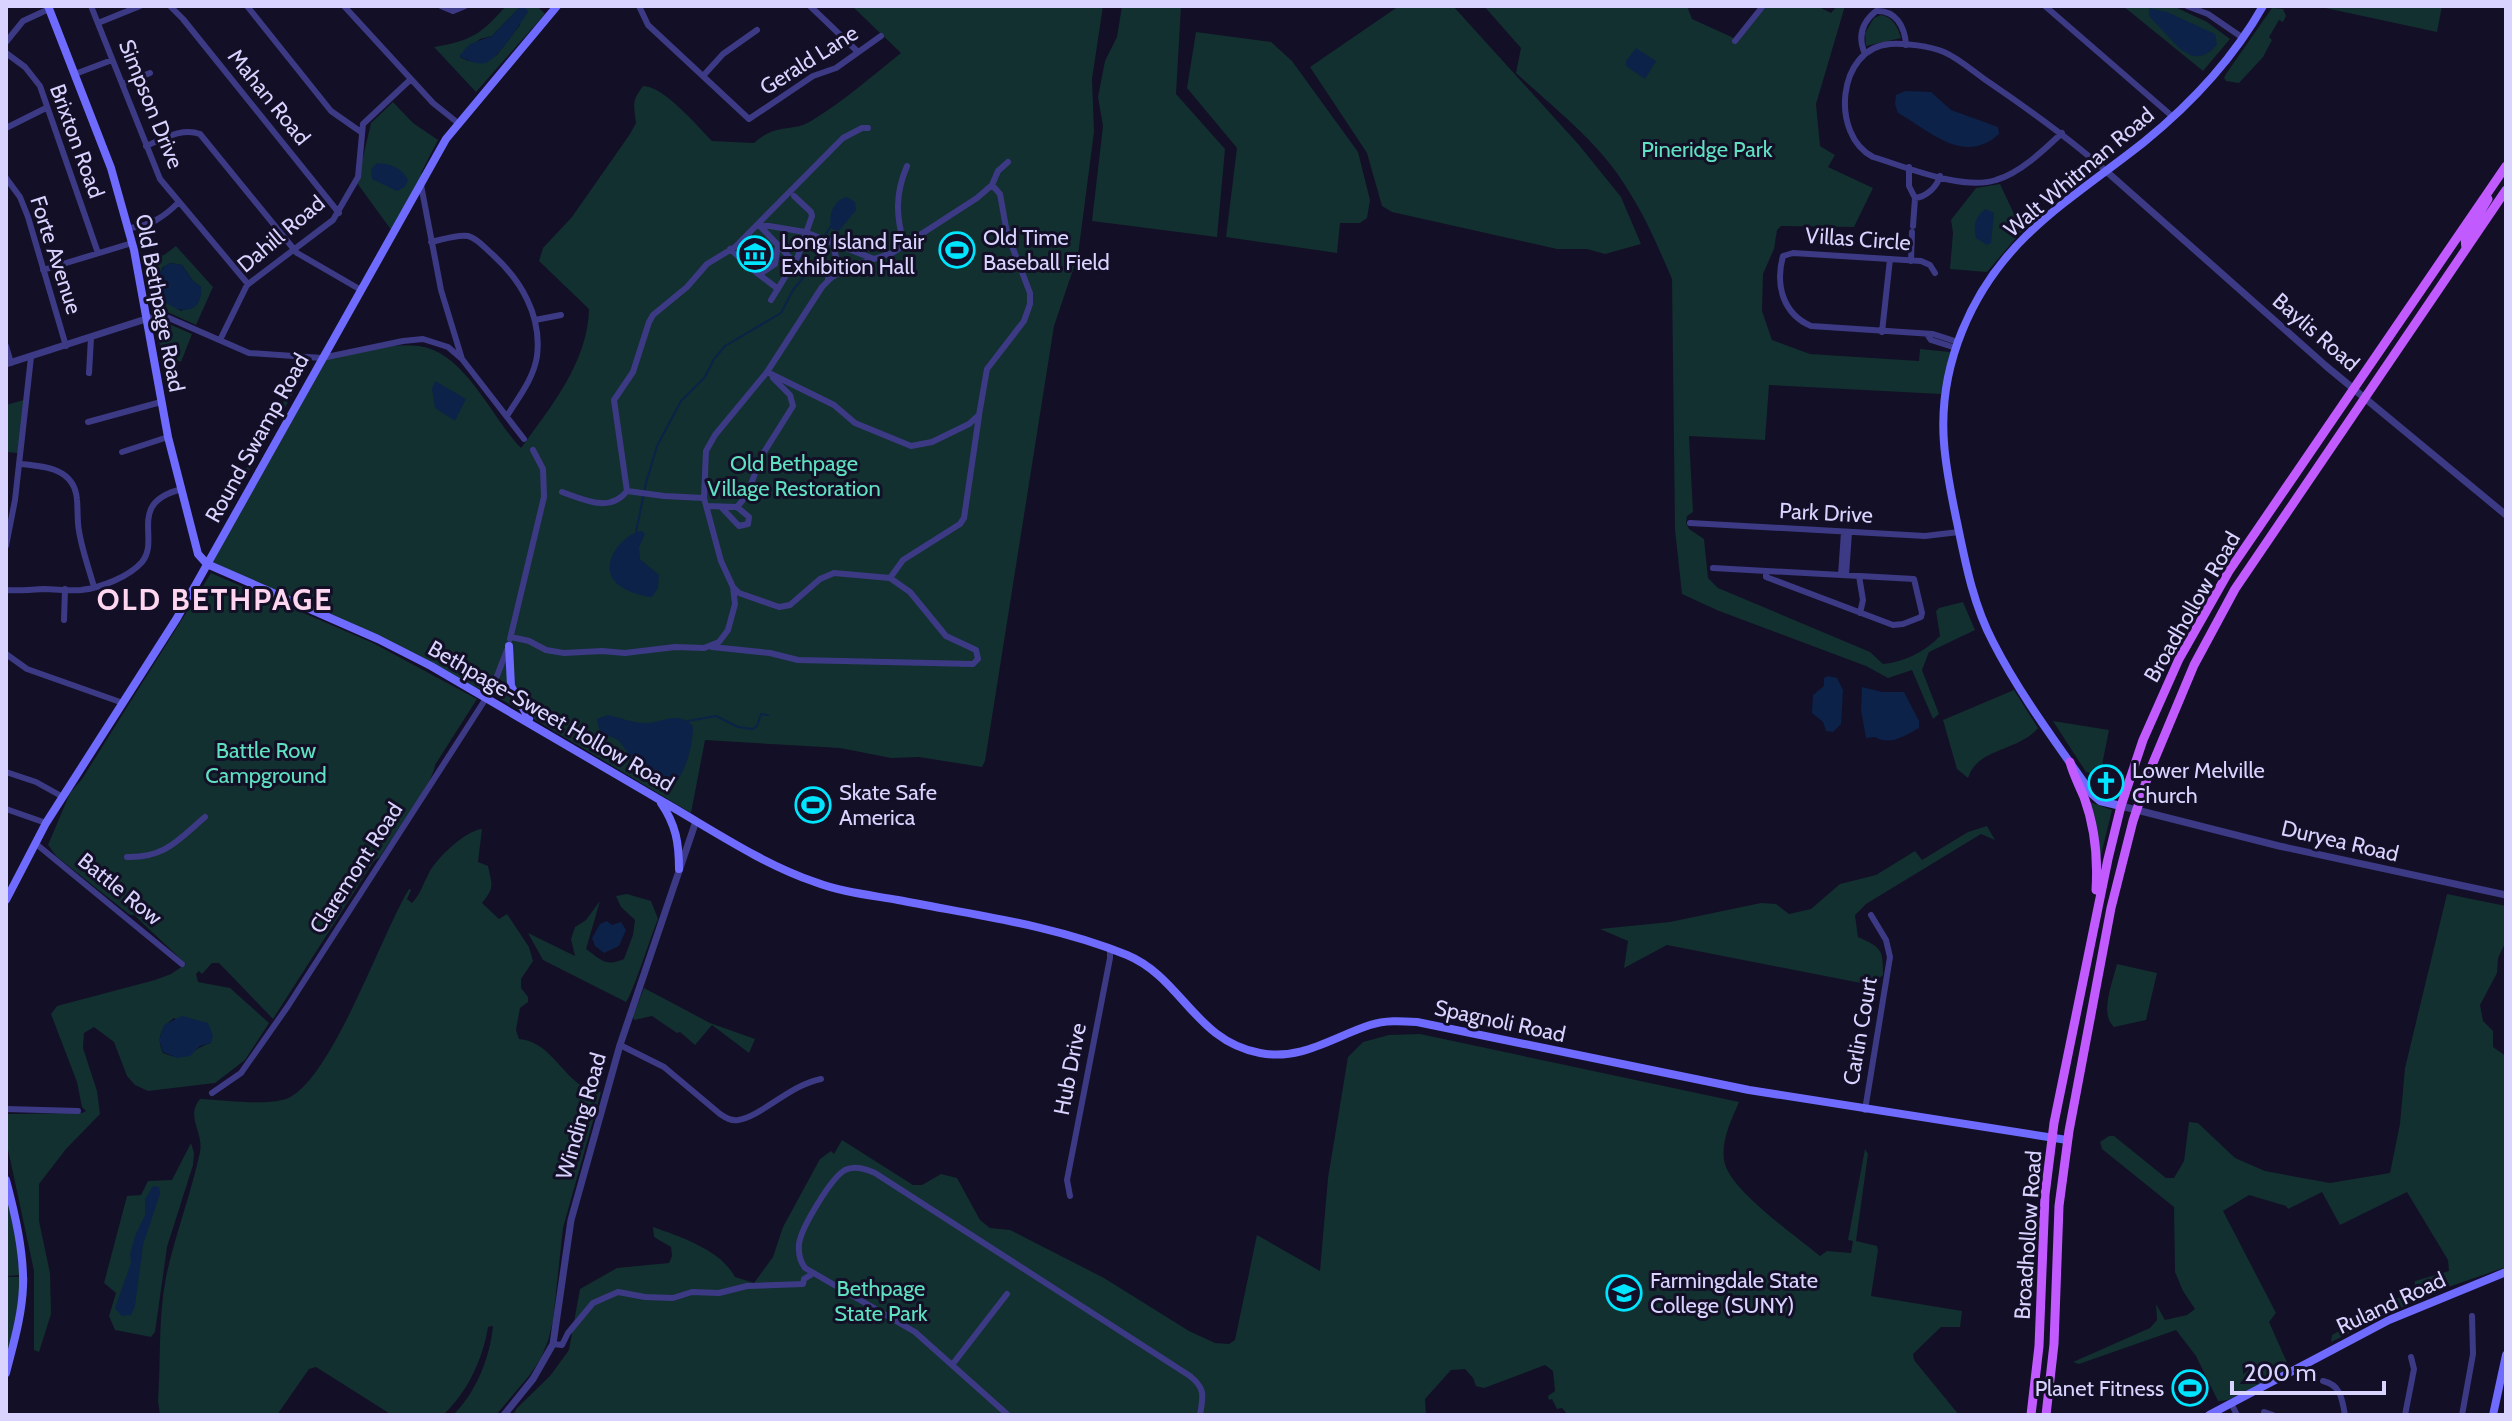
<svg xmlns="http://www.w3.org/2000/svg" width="2512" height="1421" font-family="Cabin,sans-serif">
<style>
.green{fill:#12302f;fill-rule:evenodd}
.water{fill:#0c2248}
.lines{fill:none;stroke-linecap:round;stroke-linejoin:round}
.stream{stroke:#0c2248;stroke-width:2}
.minor{stroke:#3d3a85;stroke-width:6}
.tertiary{stroke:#3d3a85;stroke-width:7}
.secondary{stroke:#6f6bff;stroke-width:8}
.primary{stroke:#c25bff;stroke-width:9}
.labels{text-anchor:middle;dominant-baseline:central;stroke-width:6;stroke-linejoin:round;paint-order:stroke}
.street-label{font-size:22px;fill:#d9d4ff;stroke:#130f26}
.park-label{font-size:22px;fill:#5fe0c0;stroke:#130f26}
.poi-label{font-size:22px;fill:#d9d4ff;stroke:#130f26;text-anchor:start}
.district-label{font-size:30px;font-weight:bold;letter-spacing:2px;fill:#ffd6f0;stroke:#130f26}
</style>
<rect width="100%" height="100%" fill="#130f26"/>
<path class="green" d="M506 6H537L545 14 476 92 434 47C472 41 482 33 506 6ZM519 8 520 25 496 56 468 61 460 57 480 39 492 36Z
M852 6H1103L1092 79 1094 132 1078 255 1054 326 985 761 982 767 919 757 891 758 840 748 705 740 691 813 499 698 213 562 327 358C355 353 390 342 419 346 465 352 491 417 521 448 550 408 588 362 589 309L539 261 543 248 572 217 630 134 636 123C634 104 631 102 643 86 664 86 697 126 712 141L754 143C777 122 792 133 811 121 843 102 872 76 901 53Z
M1122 6H1181L1176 94 1225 149 1217 237 1092 221 1103 126 1098 97 1105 61 1117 37Z
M1399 6H1453L1579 145 1621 197 1641 244 1605 254 1587 249H1557L1392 212 1382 206 1367 153 1310 67Z
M1484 6H1687L1692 19 1736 39 1767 6H1817L1831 13 1837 6H1845L1816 104 1820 146 1835 155 1828 167 1873 188 1854 227 1781 226 1777 230 1774 249 1763 274 1762 311 1772 340 1810 354 1919 361 1920 349 1950 352 1941 394 1769 385 1765 440 1689 436 1693 512 1687 516 1686 523 1689 529 1704 539 1708 578 1718 588 1870 652 1883 664C1904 662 1925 652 1940 636L1936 611 1939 608 1963 602 1975 630 1929 652 1922 670 1939 714 1933 719 1912 670 1888 678 1866 666 1719 611 1682 594 1675 530 1672 279C1659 249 1646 218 1628 190 1601 144 1555 109 1516 73L1521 48Z
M2123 6H2173L2207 22 2230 39 2203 71Z
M2316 6H2442L2437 32Z
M2272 8 2283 9 2286 16 2283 22 2279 20 2269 37 2272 40 2263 57 2239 83 2226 81 2224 78 2226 74Z
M1881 15C1893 17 1898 27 1901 38L1866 46 1865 33 1874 18Z
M1196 32 1271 42 1292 61 1358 152 1370 200 1367 218 1360 223H1340L1337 253 1226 237 1237 148 1187 88Z
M393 102 413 123 438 140 421 173 423 175 392 231 357 183 371 123Z
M2000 184 2022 231 1987 272 1950 269 1953 233 1951 220 1976 188Z
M176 246 213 287 196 325 163 310 156 304 144 260 164 255ZM170 263 182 265 193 281 201 287C201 303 194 306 181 311L161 298 157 284 162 268Z
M162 321 192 334 181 362 164 355 162 360 157 327 158 322Z
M295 390 234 497V498L233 491 238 483 288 394Z
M24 400 18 453 6 452V405Z
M211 573 373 643 477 699 435 765C434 782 391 839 380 857L374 861 273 1019 219 963H212L202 974 199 971 196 974 198 982 230 988 269 1023 245 1060 215 1083 148 1091 135 1085 127 1076 114 1042 94 1027 84 1033 83 1048 97 1091 100 1114 66 1149 39 1184V1221L50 1273 51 1314 39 1352 34 1350V1271L6 1140V1114L82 1113 86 1111 82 1107 77 1082 51 1014 57 1006 155 980 171 974 186 964 134 915H130L56 856 48 845 70 793 82 779ZM174 1018 211 1039V1043C188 1050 190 1064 163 1053 156 1038 161 1027 174 1018Z
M2014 690 2038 728C2020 751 1977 748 1968 778L1957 769 1943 720Z
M2053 721 2109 730 2100 775 2086 772Z
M2090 802 2112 810 2100 859Z
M1987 826 1995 840 1981 834 1866 904 1855 915 1858 937C1882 948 1883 949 1883 975L1871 985 1667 945 1624 968 1628 941 1600 929 1670 922 1761 903 1776 904 1789 914 1811 909 1840 884 1876 875 1915 851 1922 860 1968 832Z
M482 829 478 862 488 866C492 885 495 887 482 903L499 919 507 914 529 947 533 961 521 979V988L528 997V1002L520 1008 516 1030 519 1039C548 1041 560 1072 582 1086 587 1089 595 1090 601 1092L563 1228 553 1321 548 1341 541 1358 529 1376 496 1415H453C476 1393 490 1357 493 1326L488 1327C483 1359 467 1393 443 1415H392L316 1367 309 1369 277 1415H160L158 1401C161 1360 158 1318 166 1277 175 1235 191 1194 200 1152 204 1132 185 1117 200 1099 224 1100 264 1106 286 1099 331 1082 381 935 409 889L411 890 407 899 412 903C421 893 422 886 428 875 434 860 466 830 482 829Z
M627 894 651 901 658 919C652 933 632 996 626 1002L543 960 528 933 575 956 571 939 575 927 586 920 600 901 586 949C601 960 606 967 624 959L633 935 635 920 621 907 616 896Z
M2447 894 2506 906V941L2498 958 2497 973 2480 1005 2483 1021 2493 1031V1047L2506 1056V1267L2434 1292 2331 1342 2332 1335 2414 1289 2415 1281 2449 1271 2448 1260 2407 1192 2340 1225 2322 1192 2288 1209 2286 1206 2249 1195 2223 1211 2276 1313 2269 1322 2289 1367C2272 1377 2238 1402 2218 1401L2196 1356 2176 1330 2079 1364 2073 1362 2150 1328 2157 1320 2156 1304 2165 1320 2187 1315 2195 1309 2183 1291 2175 1272 2174 1207 2102 1149 2100 1142 2109 1136H2114L2166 1178H2174L2184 1161 2189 1122 2198 1123 2235 1158 2265 1171 2330 1183 2390 1173 2400 1124 2405 1068Z
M2117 964 2157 973 2146 1020 2114 1027C2099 1014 2113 981 2117 964Z
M644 988 710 1023 755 1039 749 1053 712 1025 695 1045 680 1032 677 1033 652 1016 634 1020 633 1016Z
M1420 1034 1739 1102C1731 1121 1718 1146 1726 1167 1737 1195 1796 1236 1820 1256L1827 1251 1851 1253 1853 1241 1848 1240 1865 1149 1868 1154 1856 1241 1877 1246 1878 1250 1871 1296 1962 1311 1960 1327H1941L1913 1354 1914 1360 1959 1415H1568L1562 1408 1557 1409 1552 1399 1549 1400 1548 1396 1555 1391 1553 1371 1545 1365 1484 1388 1476 1386 1473 1378 1465 1369 1451 1370 1425 1399 1426 1415H513L517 1408 550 1376 569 1350 580 1289 617 1268 669 1263 672 1256 671 1247 654 1237 653 1227C681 1237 721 1250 735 1277L754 1283 773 1257 783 1227 820 1159 831 1151 834 1154 842 1140 913 1185H922L941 1174 957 1178 980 1220 990 1228 1010 1230 1104 1278 1189 1331 1215 1343 1229 1344 1235 1340 1257 1235 1320 1271 1328 1178 1348 1057 1363 1042 1389 1035Z
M191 1143 194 1153 193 1165 167 1247 155 1332 151 1337 115 1330 109 1316 116 1293 104 1283 127 1196 141 1195 148 1181 172 1180Z
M6 1198H10L22 1275 6 1276Z
M6 1277H28C26 1309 20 1333 6 1361Z"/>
<path class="water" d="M519 8H526L528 12C521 23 496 61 485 63 476 65 466 60 459 56L470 44 492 36Z
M2149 8 2167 12 2215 34 2217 44C2211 53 2201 59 2190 55L2180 49 2149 16Z
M1636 48 1656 61 1645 79 1626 66V61Z
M1905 91 1931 92 1951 110 1998 127 1999 134C1964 166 1930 131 1898 113L1895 104 1896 95Z
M377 163C390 164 402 167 408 180L405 187 397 191 372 179 371 169Z
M847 197 855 202 856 210 839 231 832 229C827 217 833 200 847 197Z
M1986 209 1994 213 1991 243 1987 245 1976 238C1973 226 1975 216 1986 209Z
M170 263 182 265 193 281 201 287C203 316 177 315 161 298 157 284 156 270 170 263Z
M435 381 466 399 455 421 435 408 432 389Z
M642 531 645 534 639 547 640 559 659 575 658 588 652 597C640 596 620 590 613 579 601 561 624 533 642 531Z
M1828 676 1837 678 1843 690 1841 724 1833 732 1826 731 1823 722 1812 713 1813 695 1824 686V678Z
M1862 687 1882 692H1904L1919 721V728C1904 736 1890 746 1875 737L1866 738 1861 710Z
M608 715C621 718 633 723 645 723 662 723 678 710 693 726 693 745 686 773 673 785L634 760 618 740 600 732 597 719Z
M607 921 612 925 621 922 626 930 619 946 604 953 595 946 592 938 600 924Z
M182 1016 208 1023 213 1035 211 1043 200 1046 190 1056 177 1058 163 1052 159 1040 164 1025Z
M153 1186 159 1187 160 1194 143 1245 135 1306 131 1315 122 1316 115 1308 131 1263 130 1254 135 1236 145 1215V1199Z"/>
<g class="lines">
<path class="stream" d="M824 237 831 226
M636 532 646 483 657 446 681 401 705 377 714 359 725 346 781 313 793 290 816 262 822 243
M688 721 716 716 738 727 753 729 757 726 761 714 768 715"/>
<path class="minor" d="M91 6 160 179 248 284
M170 6 183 19 339 213
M247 6 331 111 361 132
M344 6 433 103 458 123
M441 6 453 11 465 6
M639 6 648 25 749 119 813 76 836 68 881 36
M810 6 858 52
M2045 6 2173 117
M2187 6 2208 14 2243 38
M98 23 140 6
M1735 41 1763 6
M6 42 23 21 49 9
M6 53 25 67 40 86 98 253
M1865 54C1858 38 1861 23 1876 11 1896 10 1905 27 1906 45
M75 74 112 60
M703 76 723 54 757 30
M122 84 150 73
M6 128 46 108
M2062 133C2044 150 2020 173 1996 180 1963 191 1906 167 1873 157 1830 135 1837 48 1890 44 1905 43 1930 46 1944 52 1960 59 1975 73 1990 83 2031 111 2069 138 2106 171
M146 146C163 139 182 127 200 134L297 253 361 290
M1909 167V186L1915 198C1926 197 1937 187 1940 176
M6 178 20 197 28 217 66 346
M421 185 441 290 462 359 524 439
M758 224 805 232 874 259
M758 224 794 262
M1913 226 1915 198
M128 228C149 227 164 217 179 202
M431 242C442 240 457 234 468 236 477 238 485 248 492 254 521 280 542 316 537 356 534 378 518 398 507 416
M904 244C896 216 895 194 907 166
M730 249 757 273 763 272 775 264 778 245
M1911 261 1912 232
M43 270 132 243
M757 273 778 289
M1935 273 1930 265 1921 261 1793 253 1783 256C1775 285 1783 314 1811 326L1933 334 1958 342
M828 279 836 257 832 240
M771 300 798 256 812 216 811 212 794 196
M149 318 162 315 249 353 322 358 403 341 423 339 448 347 462 359
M535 320 561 315
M1882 332 1890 259
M1927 334 1931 340 1956 348
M220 340 247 285 333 220 358 177 363 124 411 79
M6 346 11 363
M767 372 834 405 855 423 911 446 932 442 969 424 979 415 987 369 1024 321 1030 304V293L1007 233 1000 194 992 185
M89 373 91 338
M88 422 161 402
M122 452 168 437
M19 464C44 466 75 468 77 500 78 510 77 521 79 531 82 550 89 569 94 587
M627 491 614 400 633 372 649 322 653 315 687 287 707 264 735 247 843 138 862 128H868
M562 492C585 500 610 513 627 491L664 496 704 498
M707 506 737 507 749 517 748 524 739 526 722 508
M737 507 747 495 761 457 793 406 790 395 773 378
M1690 523 1925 536 1959 532
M6 546 15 500 31 357
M1713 568 1914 579 1922 613 1921 617 1903 624 1893 625 1766 577V571
M1841 575 1844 532
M1846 575 1849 532
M1859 576 1863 600 1860 613
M890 578 903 560 960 524 964 518 979 416
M6 590C19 591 31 590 43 589 56 589 68 591 81 590 100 588 129 577 142 562 161 539 126 503 182 489
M64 620 65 589
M511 637 529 641 546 650 564 653 602 651 625 653 675 647 704 648 719 642 728 630 735 604 733 587 721 561 704 498 706 451 715 435 767 372 822 287 831 278 844 269 892 253 977 198 992 185 998 171 1008 162
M510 639 544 497 543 469 533 450
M712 647 770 653 798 660 973 664 978 659 976 650 946 636 910 592 890 578 834 573 820 579 790 605 779 607 739 593 733 587
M6 654 27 669 123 703
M6 772 36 782 63 797
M6 809 46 823
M35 843 182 964
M127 857C165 858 178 840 205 817
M620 1045 664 1067 720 1114C726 1118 731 1121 738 1120 762 1116 790 1085 821 1079
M212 1093 241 1073 288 1006 492 689 507 650
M6 1109 78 1111
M1865 1110 1890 957 1886 940 1871 915
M1070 1196 1067 1180 1110 958V949
M553 1344 562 1345 568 1333 593 1303 618 1292 645 1297 673 1298 692 1292 719 1293 747 1286 803 1284 804 1279 812 1274
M952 1365 1007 1294
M2323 1381C2341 1385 2342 1399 2345 1415
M2232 1405 2237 1415
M2264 1412 2273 1415
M1008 1415 915 1332 805 1268C800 1261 798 1254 799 1244 801 1228 831 1178 845 1170 855 1165 866 1169 875 1173L1190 1376C1206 1389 1203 1396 1200 1415
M2405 1415 2414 1369 2411 1357
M2462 1415 2473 1354 2472 1316"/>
<path class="tertiary" d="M2106 171 2326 366 2506 515
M6 364 149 318
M2121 806 2279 846 2506 895
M504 1415 533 1379 553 1344 571 1220 620 1045 696 821"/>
<path class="secondary" d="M48 6 111 168 134 250 168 437 198 554 207 564 378 639 431 666C507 710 584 756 660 800 711 829 760 863 815 882 841 892 870 895 898 900 974 915 1054 925 1127 955 1182 978 1195 1041 1260 1053 1301 1061 1333 1037 1370 1025 1385 1020 1401 1021 1417 1022L1749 1090 2067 1140
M509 646 511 686 529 719
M661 803C676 825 679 843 679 869
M2121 806 2100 801 2092 794C2058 745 2020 695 1993 642 1974 606 1966 566 1958 527 1952 499 1946 471 1944 443 1938 366 1971 290 2026 236 2062 201 2105 173 2144 142 2192 103 2233 59 2263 6
M6 900 46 823 177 618 446 139 557 6
M6 1180C15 1214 24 1252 23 1286 22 1316 13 1345 6 1373
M2209 1415 2389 1320 2506 1272
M2493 1415 2506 1355"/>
<path class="primary" d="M2466 249 2465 238 2488 199
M2070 762C2073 774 2079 785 2084 797 2095 827 2098 859 2096 890
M2031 1415 2039 1346 2045 1195 2054 1123 2108 859 2121 806 2143 740 2179 659 2229 571 2506 166
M2046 1415 2054 1344 2059 1206 2069 1131 2111 908 2133 821 2150 770 2194 665 2235 589 2506 190"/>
</g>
<defs>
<symbol id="stadium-ring" viewBox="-11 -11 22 22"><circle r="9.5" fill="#130f26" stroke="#00e5ff" stroke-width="1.5"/><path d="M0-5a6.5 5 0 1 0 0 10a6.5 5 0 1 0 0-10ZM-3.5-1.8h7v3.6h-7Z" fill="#00e5ff"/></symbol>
<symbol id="museum-ring" viewBox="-11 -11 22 22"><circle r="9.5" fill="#130f26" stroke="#00e5ff" stroke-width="1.5"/><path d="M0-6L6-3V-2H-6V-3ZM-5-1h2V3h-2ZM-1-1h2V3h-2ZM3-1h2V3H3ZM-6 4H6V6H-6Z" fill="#00e5ff"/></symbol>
<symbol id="church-ring" viewBox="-11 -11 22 22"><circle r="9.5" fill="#130f26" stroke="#00e5ff" stroke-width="1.5"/><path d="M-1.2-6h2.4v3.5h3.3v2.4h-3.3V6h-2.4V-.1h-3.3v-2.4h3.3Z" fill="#00e5ff"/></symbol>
<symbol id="university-ring" viewBox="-11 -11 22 22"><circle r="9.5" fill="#130f26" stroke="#00e5ff" stroke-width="1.5"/><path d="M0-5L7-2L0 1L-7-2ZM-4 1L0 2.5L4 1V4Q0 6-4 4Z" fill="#00e5ff"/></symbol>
</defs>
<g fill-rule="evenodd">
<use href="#stadium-ring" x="937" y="230" width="40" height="40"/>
<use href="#museum-ring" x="735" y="234" width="40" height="40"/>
<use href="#church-ring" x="2086" y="763" width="40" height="40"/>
<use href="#stadium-ring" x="793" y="785" width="40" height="40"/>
<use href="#university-ring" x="1604" y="1273" width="40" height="40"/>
<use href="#stadium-ring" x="2170" y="1368" width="40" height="40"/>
</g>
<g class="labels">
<g class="street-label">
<text transform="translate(809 60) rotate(-32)">Gerald Lane</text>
<text transform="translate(269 97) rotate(51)">Mahan Road</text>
<text transform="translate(151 104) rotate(68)">Simpson Drive</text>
<text transform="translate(77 141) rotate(70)">Brixton Road</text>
<text transform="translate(2079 172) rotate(-40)">Walt Whitman Road</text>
<text transform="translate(281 234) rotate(-40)">Dahill Road</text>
<text transform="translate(1858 239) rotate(4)">Villas Circle</text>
<text transform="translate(56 255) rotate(72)">Forte Avenue</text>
<text transform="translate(160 303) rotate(79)">Old Bethpage Road</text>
<text transform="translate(2316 332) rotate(41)">Baylis Road</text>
<text transform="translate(257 438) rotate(-61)">Round Swamp Road</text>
<text transform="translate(1826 513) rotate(3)">Park Drive</text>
<text transform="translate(2192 607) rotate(-60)">Broadhollow Road</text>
<text transform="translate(551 716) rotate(30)">Bethpage-Sweet Hollow Road</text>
<text transform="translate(2340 841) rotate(13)">Duryea Road</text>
<text transform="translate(356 868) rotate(-57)">Claremont Road</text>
<text transform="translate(120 889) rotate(39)">Battle Row</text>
<text transform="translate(1500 1021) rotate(12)">Spagnoli Road</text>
<text transform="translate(1860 1031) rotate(-80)">Carlin Court</text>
<text transform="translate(1070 1069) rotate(-79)">Hub Drive</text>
<text transform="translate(581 1116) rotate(-74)">Winding Road</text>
<text transform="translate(2028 1235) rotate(-86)">Broadhollow Road</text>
<text transform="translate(2391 1303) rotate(-25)">Ruland Road</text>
</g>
<g class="park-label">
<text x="1707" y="149">Pineridge Park</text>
<text x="794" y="463">Old Bethpage<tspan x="794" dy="25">Village Restoration</tspan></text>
<text x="266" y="750">Battle Row<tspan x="266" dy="25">Campground</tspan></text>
<text x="881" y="1288">Bethpage<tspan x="881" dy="25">State Park</tspan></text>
</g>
<g class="poi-label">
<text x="983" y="237">Old Time<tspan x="983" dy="25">Baseball Field</tspan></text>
<text x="781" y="241">Long Island Fair<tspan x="781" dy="25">Exhibition Hall</tspan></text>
<text x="2132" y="770">Lower Melville<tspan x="2132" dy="25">Church</tspan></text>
<text x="839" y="792">Skate Safe<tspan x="839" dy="25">America</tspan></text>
<text x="1650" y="1280">Farmingdale State<tspan x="1650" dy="25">College (SUNY)</tspan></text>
<text x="2164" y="1388" text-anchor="end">Planet Fitness</text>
</g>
<g class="district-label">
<text x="215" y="599">OLD BETHPAGE</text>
</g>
</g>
<rect width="2512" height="1421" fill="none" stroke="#d9d4ff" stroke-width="16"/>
<path d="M2232 1381v12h152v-12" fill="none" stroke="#d9d4ff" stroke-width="4"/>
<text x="2244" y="1381" font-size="24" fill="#d9d4ff" stroke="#130f26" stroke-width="6" paint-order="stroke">200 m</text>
</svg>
